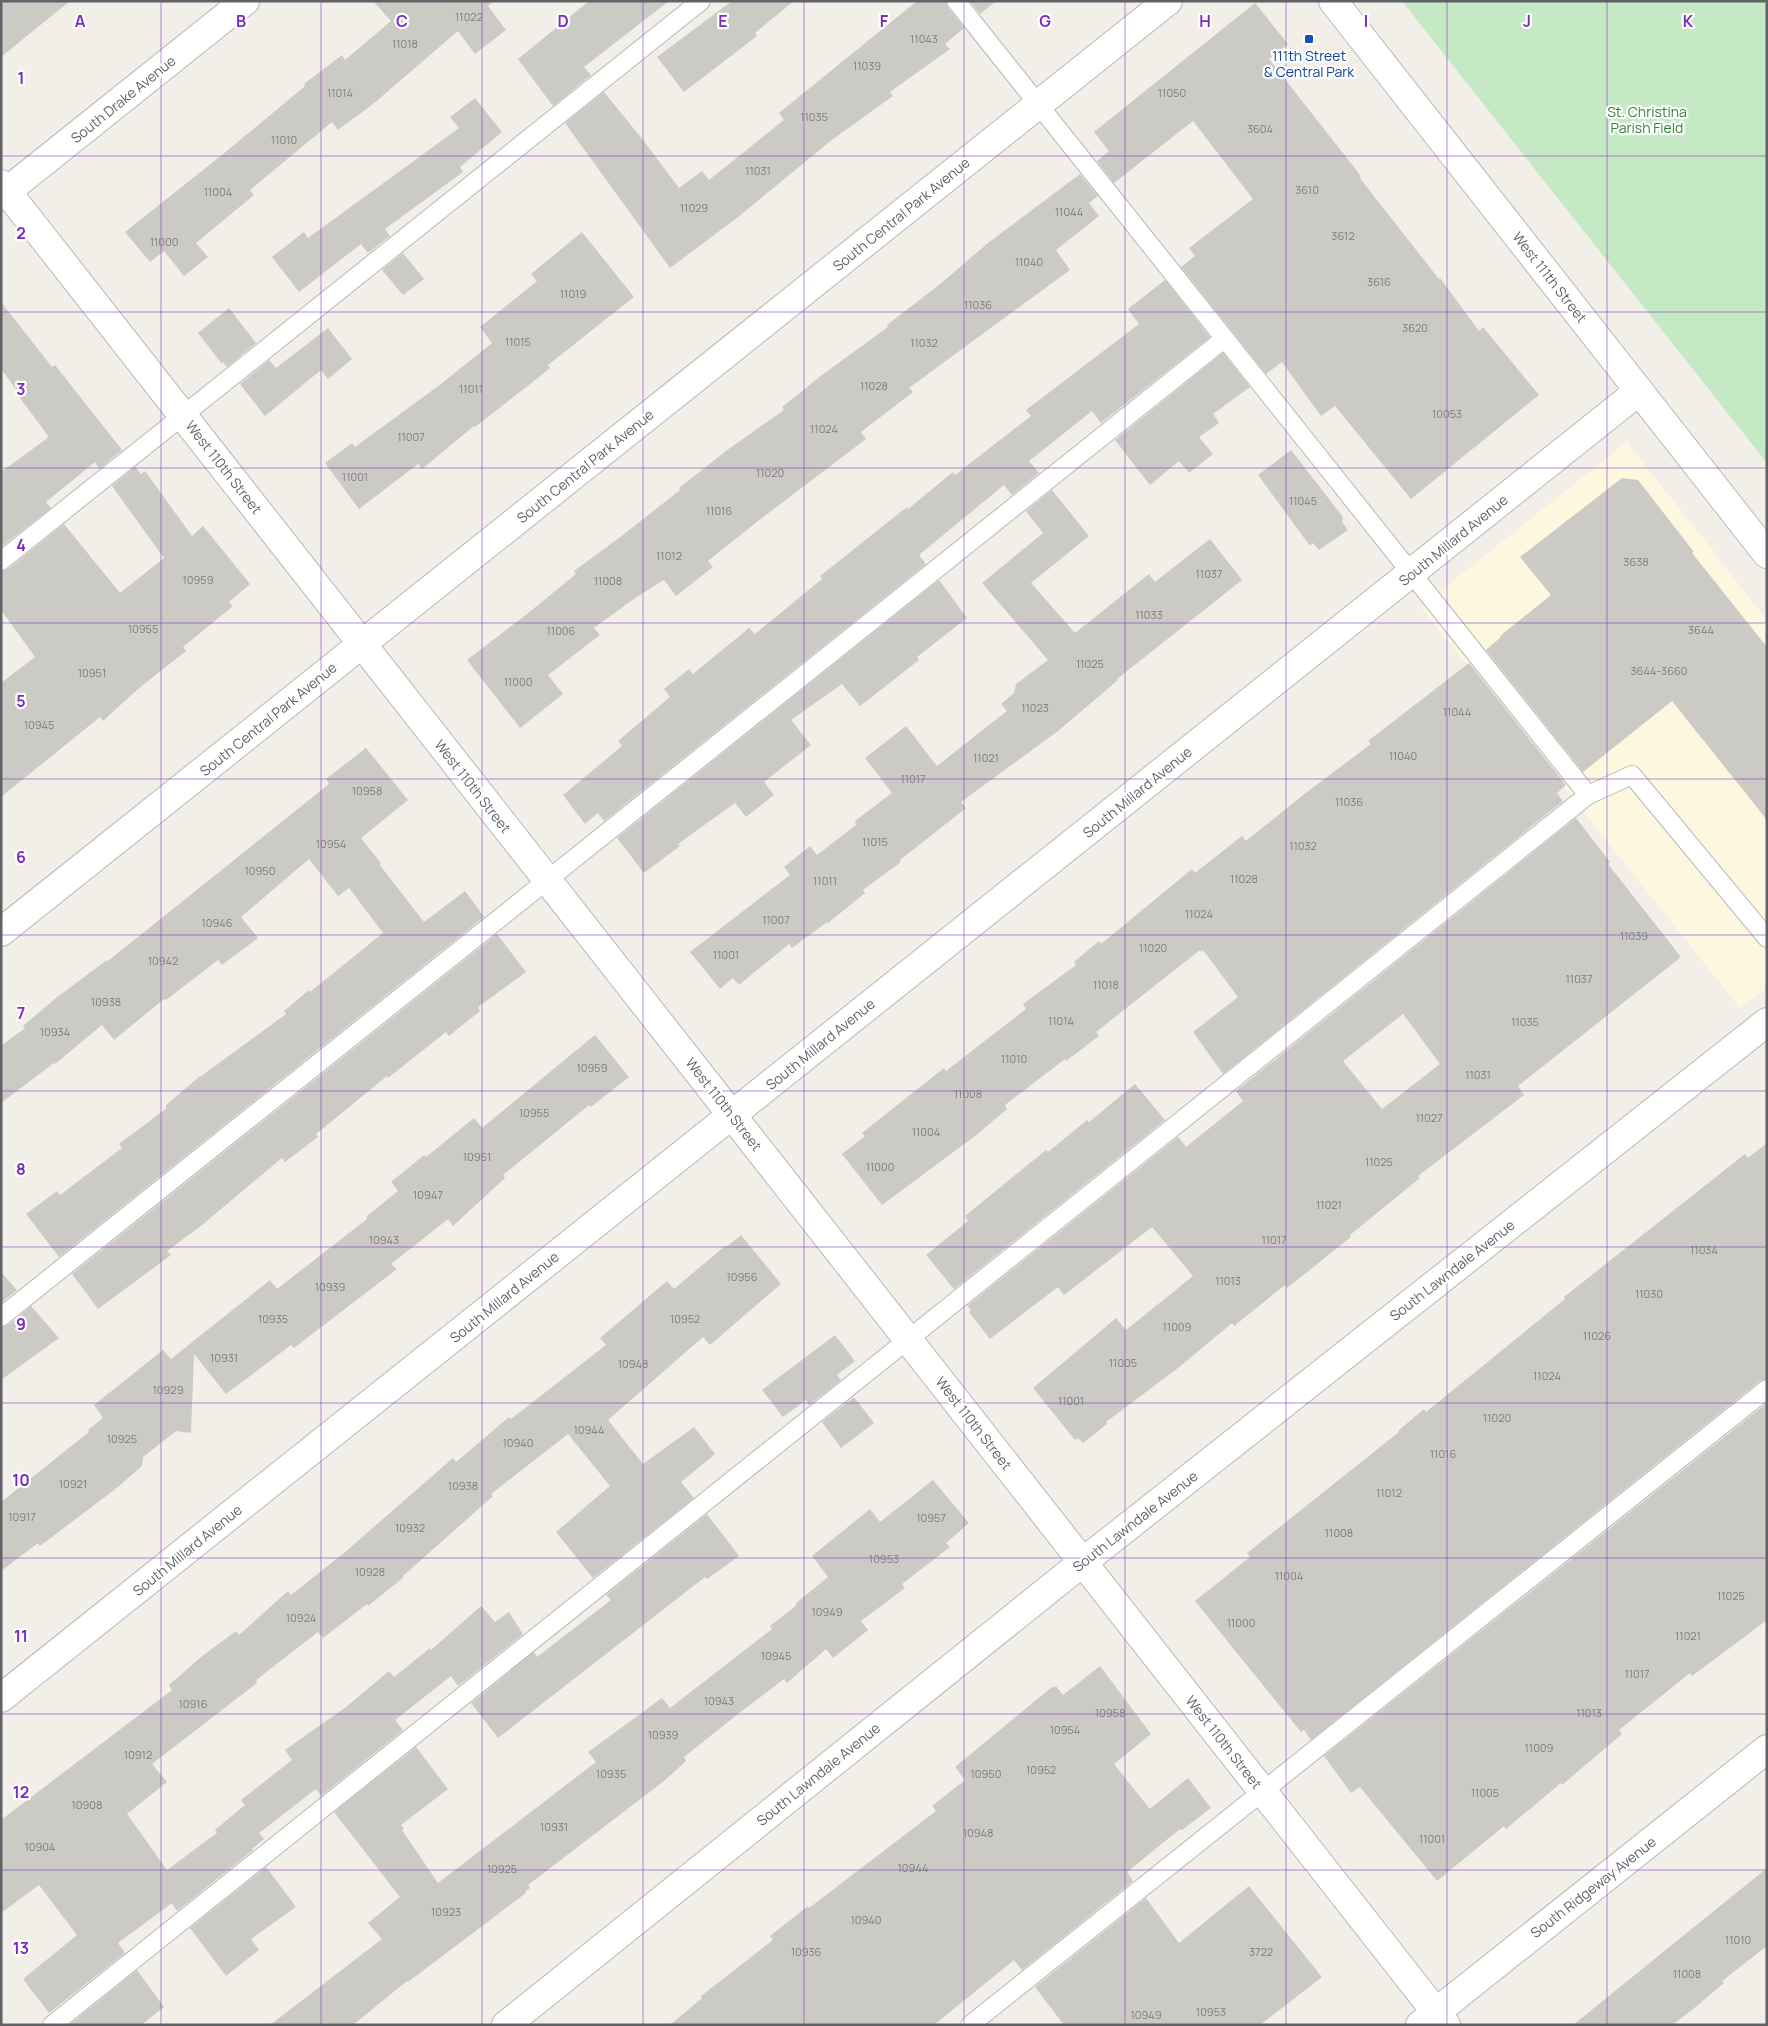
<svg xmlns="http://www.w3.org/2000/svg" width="1768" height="2026" font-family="Manrope,sans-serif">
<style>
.commercial{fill:#fef7e0}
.green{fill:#c5e8c5}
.building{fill:#cccac5;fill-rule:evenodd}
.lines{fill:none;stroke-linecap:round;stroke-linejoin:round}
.lane-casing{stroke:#b5b8bc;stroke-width:20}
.street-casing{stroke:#b5b8bc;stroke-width:30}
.secondary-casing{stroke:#b6babf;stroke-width:30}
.lane{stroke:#fff;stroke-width:18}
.street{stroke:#fff;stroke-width:28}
.secondary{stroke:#fff;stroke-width:28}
.grid{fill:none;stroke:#7b2cbf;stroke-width:1;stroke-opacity:0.55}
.transit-dot{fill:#1a4fb4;stroke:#fff;stroke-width:2}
.labels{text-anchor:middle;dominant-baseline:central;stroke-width:4.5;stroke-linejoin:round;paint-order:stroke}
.number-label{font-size:11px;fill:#7a7d7f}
.transit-label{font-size:14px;fill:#164399;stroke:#fff}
.street-label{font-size:14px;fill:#5f6368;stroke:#fff}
.park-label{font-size:14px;fill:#348238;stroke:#fff}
.grid-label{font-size:16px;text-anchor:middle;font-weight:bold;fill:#7b2cbf;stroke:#fff;stroke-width:4.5;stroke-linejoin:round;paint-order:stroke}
</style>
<rect width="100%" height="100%" fill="#f1efe8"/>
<path class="commercial" d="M1627 442 1767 620V988L1740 1008 1421 607Z"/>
<path class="green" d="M1402 1H1767V463Z"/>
<path class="building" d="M1 1H70L1 57Z
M373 1H494L488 6 506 30 475 54 458 31 373 104 338 130 332 122 250 190 254 195 196 243 208 257 184 276 164 251 150 262 125 232 222 155 305 86 304 84 342 55 345 60 391 21Z
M589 1H669L584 67 591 75 553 106 518 59Z
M732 1H794L755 33 757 36 684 92 657 57Z
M917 1H946L948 8 964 28 945 44 950 49 890 92 893 96 833 139 738 217 670 268 565 123 604 92 643 140 679 188 702 171 709 180 784 120 779 113Z
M970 1H996L980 14Z
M1255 3 1288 44 1269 59 1361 176 1359 177 1395 223 1439 279 1440 278 1479 331 1483 327 1539 395 1411 499 1335 406 1321 416 1282 362 1266 374 1181 267 1195 256 1189 248 1253 199 1193 121 1114 183 1097 161 1109 151 1094 132Z
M475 98 502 132 460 167 463 172 385 229 390 236 368 253 361 244 299 292 272 257 304 232 308 238 459 128 450 117Z
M1080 174 1098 196 1089 203 1099 216 1056 250 1070 270 909 388 913 392 861 432 866 439 758 521 708 561 713 567 676 596 664 580 635 598 594 628 600 635 548 675 563 694 520 728 467 660 527 614 576 574 574 571 623 535 680 490 679 488 730 448 784 410 782 407 822 375 888 327 887 325 939 285 988 243Z
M582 232 634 297 548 365 550 368 534 381 475 427 474 426 422 469 418 464 359 509 325 463 352 443 355 447 441 384 492 343 480 327 537 281 531 274Z
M403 253 424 279 403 295 382 270Z
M1165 280 1210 337 1101 423 1092 411 1029 461 1039 473 1012 495 1004 485 919 555 926 564 604 821 598 813 585 824 563 795 622 746 618 741 670 697 664 689 689 669 693 674 749 628 755 634 822 579 820 576 907 507 908 509 953 472 955 475 1031 416 1026 410 1139 324 1128 309Z
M1 302 52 367 55 365 122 450 99 469 95 462 46 502 51 508 1 547V472L49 437 17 394 19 393 1 369Z
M229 308 256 343 227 367 223 362 222 364 198 333Z
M328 328 352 359 328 379 321 370 265 416 240 384 269 360 276 368Z
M1223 353 1250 387 1213 414 1219 423 1199 437 1213 454 1189 473 1179 461 1150 485 1115 440Z
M1291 450 1343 517 1342 522 1348 530 1319 550 1313 543 1310 546 1258 475Z
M135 467 141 474 145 471 192 536 203 526 250 584 229 602 233 606 183 647 186 651 139 688 103 721 100 717 1 797V683L35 657 1 610V571L8 569 64 524 120 593 164 558 112 486Z
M1622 478 1638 480 1694 552 1692 553 1767 647V820L1672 701 1583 772 1486 650 1501 637 1500 636 1551 595 1520 557Z
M1052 490 1089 536 1031 583 1075 633 1149 574 1155 582 1210 539 1242 580 1117 679 1118 680 1058 731 961 802 966 808 900 860 901 862 863 890 865 893 828 923 827 922 792 948 789 944 739 985 733 978 720 989 690 952 790 875 784 867 810 846 817 855 856 825 855 821 892 793 865 758 906 726 937 766 1007 711 1001 704 1014 693 1016 684 1048 660 982 583 1043 533 1026 511Z
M939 580 967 618 917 657 919 660 860 706 842 684 791 720 811 745 764 782 774 795 746 817 735 803 678 844 680 846 644 873 617 838Z
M1469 663 1566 785 1557 793 1563 801 1223 1074 1193 1032 1238 997 1203 950 1201 952 1200 950 1096 1032 1099 1036 1066 1061 1065 1059 1005 1105 1007 1109 975 1136 882 1205 842 1154 865 1136 862 1133 944 1068 946 1071 1026 1009 1023 1004 1076 965 1074 962 1099 941 1101 944 1192 869 1195 873 1242 836 1246 841 1303 795 1371 744 1368 741Z
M366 748 408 800 361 838 381 863 379 864 424 922 465 891 484 917 59 1257 26 1214 57 1191 60 1195 122 1148 119 1144 167 1108 165 1106 200 1076V1077L286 1014 284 1011 309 990 310 992 383 933 349 888 338 896 309 859 241 917 258 938 222 965 218 960 166 1000 164 999 114 1040 102 1025 55 1064 54 1063 1 1103V1046L25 1028 23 1026 56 998 107 960 108 961 329 784 326 779Z
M1576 818 1610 862 1608 864 1681 957 1518 1086 1524 1095 1418 1176 1420 1178 1350 1235 1351 1237 1287 1288 1285 1285 1234 1326 1232 1323 1178 1368 1106 1422 1107 1424 1083 1443 1078 1438 1075 1440 1033 1388 1116 1318 1126 1330 1193 1276 1152 1227 1064 1295 1058 1287 990 1339 969 1312 971 1310 967 1306 1178 1137 1186 1147 1243 1101 1236 1091ZM1403 1014 1440 1064 1382 1109 1343 1061Z
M497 934 526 972 478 1007 480 1011 449 1036 446 1032 388 1078 387 1076 316 1134 318 1137 285 1162 282 1158 202 1225 167 1251 171 1255 98 1309 72 1274Z
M595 1035 629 1077 591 1107 589 1105 503 1175 505 1178 453 1226 448 1219 391 1264 397 1269 294 1348 291 1345 226 1394 194 1354 191 1433 176 1431 143 1457 142 1466 118 1487 40 1546 38 1543 1 1571V1502L89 1432 88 1430 103 1418 94 1405 163 1350 171 1359 270 1280 277 1289 367 1219 366 1217 398 1191 391 1182 424 1155 426 1157 474 1118 482 1128Z
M1135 1084 1165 1120 954 1289 926 1255 968 1221 965 1216 1046 1150 1048 1152 1087 1120 1089 1122Z
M1767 1143V1379L1760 1381 1311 1740 1304 1730 1301 1732 1195 1601 1250 1557 1247 1553 1399 1432 1398 1431 1424 1409 1426 1412 1565 1299 1564 1297 1745 1154 1748 1158Z
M741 1235 781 1284 710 1345 703 1337 608 1420 643 1464 694 1427 715 1454 681 1482 694 1498 593 1578 556 1532 610 1486 568 1434 491 1494 493 1496 403 1576 404 1577 368 1606 367 1604 323 1638 318 1632 256 1680 257 1683 152 1764 167 1782 127 1814 167 1870 217 1833 215 1830 245 1805 241 1800 292 1760 285 1750 346 1707 389 1671 394 1677 430 1648 431 1650 481 1606 495 1622 509 1612 523 1634 458 1686 451 1676 395 1720 403 1730 321 1796 316 1789 259 1833 264 1839 252 1849 253 1850 177 1911 172 1903 118 1943 125 1953 49 2013 23 1979 77 1935 39 1885 1 1913V1820L172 1690 169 1685 201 1657 236 1631 239 1635 288 1591 291 1595 344 1553 453 1458 456 1462 509 1417 511 1419 606 1345 600 1338 667 1281 674 1289 725 1246 726 1247Z
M1 1272 17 1290 1 1303Z
M31 1306 59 1338 1 1380V1327L8 1325Z
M835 1335 855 1361 837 1375 841 1380 809 1405 806 1400 783 1417 762 1390Z
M854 1397 874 1423 841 1448 822 1422Z
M1767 1403V1620L1692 1676 1690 1673 1619 1730 1622 1734 1562 1785 1561 1783 1506 1829 1504 1826 1437 1881 1360 1787 1351 1793 1324 1756Z
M933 1480 969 1523 946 1543 950 1547 902 1584 905 1588 861 1621 868 1630 833 1658 826 1649 787 1683 784 1679 738 1714 684 1757 686 1761 664 1781 528 1885 530 1888 525 1892 526 1893 408 1982 407 1981 353 2025H270L382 1939 368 1923 400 1897 334 1812 416 1747 448 1789 401 1825 404 1828 402 1830 438 1883 596 1762 588 1752 662 1698 670 1708 772 1629 770 1626 797 1605 795 1604 828 1577 812 1556 870 1509 880 1522Z
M707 1514 739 1556 707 1579 705 1577 498 1738 471 1703 534 1652 537 1657 611 1600 606 1595Z
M1100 1666 1151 1734 1114 1764 1150 1809 1188 1778 1211 1808 1182 1830 1180 1829 1127 1872 1133 1881 1022 1970 1014 1960 934 2025H670L702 1998 701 1996 773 1940 770 1936 808 1906 809 1908 936 1811 932 1806 965 1780 955 1767 1052 1687 1053 1688 1056 1686 1063 1695Z
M266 1867 296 1907 251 1939 259 1950 226 1976 190 1928Z
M1767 1868V1946L1722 1981 1724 1983 1692 2010 1672 2025H1573Z
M1249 1886 1322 1977 1260 2025H1064L1035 1987 1146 1898 1179 1943Z
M137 1970 164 2007 141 2025H69Z"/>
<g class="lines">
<defs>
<path id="lane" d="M956 1 1588 795
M1 561 701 1
M1 1317 1224 339
M52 2025 1588 795 1632 775 1767 938
M970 2025 1767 1389"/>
<path id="street" d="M1 184 1446 2025
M1 196 245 1
M1 932 1168 1
M1 1698 1639 391
M506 2025 1083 1562 1767 1022
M1420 2025 1767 1749"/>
<path id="secondary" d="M1333 1 1767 554"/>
</defs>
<use href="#lane" class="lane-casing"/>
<use href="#street" class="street-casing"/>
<use href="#secondary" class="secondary-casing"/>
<use href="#lane" class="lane"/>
<use href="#street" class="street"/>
<use href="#secondary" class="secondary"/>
</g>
<path class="grid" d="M161 1V2025M321 1V2025M482 1V2025M643 1V2025M804 1V2025M964 1V2025M1125 1V2025M1286 1V2025M1447 1V2025M1607 1V2025M1 156H1767M1 312H1767M1 468H1767M1 623H1767M1 779H1767M1 935H1767M1 1091H1767M1 1247H1767M1 1403H1767M1 1558H1767M1 1714H1767M1 1870H1767"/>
<rect class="transit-dot" x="1304" y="34" width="10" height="10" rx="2.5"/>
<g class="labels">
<g class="number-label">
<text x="469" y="16">11022</text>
<text x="924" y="38">11043</text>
<text x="405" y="43">11018</text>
<text x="867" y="65">11039</text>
<text x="340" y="92">11014</text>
<text x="1172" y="92">11050</text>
<text x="814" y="116">11035</text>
<text x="1260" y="128">3604</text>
<text x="284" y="139">11010</text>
<text x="758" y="170">11031</text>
<text x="1307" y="189">3610</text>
<text x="218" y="191">11004</text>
<text x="694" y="207">11029</text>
<text x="1069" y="211">11044</text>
<text x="1343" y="235">3612</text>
<text x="164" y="241">11000</text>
<text x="1029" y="261">11040</text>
<text x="1379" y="281">3616</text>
<text x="573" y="293">11019</text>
<text x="978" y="304">11036</text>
<text x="1415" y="327">3620</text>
<text x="518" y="341">11015</text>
<text x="924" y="342">11032</text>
<text x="874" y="385">11028</text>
<text x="471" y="388">11011</text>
<text x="1447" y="413">10053</text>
<text x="824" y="428">11024</text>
<text x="411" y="436">11007</text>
<text x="770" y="472">11020</text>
<text x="355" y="476">11001</text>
<text x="1303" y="500">11045</text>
<text x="719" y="510">11016</text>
<text x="669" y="555">11012</text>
<text x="1636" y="561">3638</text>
<text x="1209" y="573">11037</text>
<text x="198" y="579">10959</text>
<text x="608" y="580">11008</text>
<text x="1149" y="614">11033</text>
<text x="143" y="628">10955</text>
<text x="1701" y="629">3644</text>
<text x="561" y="630">11006</text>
<text x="1090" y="663">11025</text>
<text x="1659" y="670">3644-3660</text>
<text x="92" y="672">10951</text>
<text x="518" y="681">11000</text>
<text x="1035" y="707">11023</text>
<text x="1457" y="711">11044</text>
<text x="39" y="724">10945</text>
<text x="1403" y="755">11040</text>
<text x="986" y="757">11021</text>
<text x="913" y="778">11017</text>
<text x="367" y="790">10958</text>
<text x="1349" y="801">11036</text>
<text x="875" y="841">11015</text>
<text x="331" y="843">10954</text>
<text x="1303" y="845">11032</text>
<text x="260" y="870">10950</text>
<text x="1244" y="878">11028</text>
<text x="825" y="880">11011</text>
<text x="1199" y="913">11024</text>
<text x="776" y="919">11007</text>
<text x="217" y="922">10946</text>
<text x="1634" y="935">11039</text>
<text x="1153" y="947">11020</text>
<text x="726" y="954">11001</text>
<text x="163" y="960">10942</text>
<text x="1579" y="978">11037</text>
<text x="1106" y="984">11018</text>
<text x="106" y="1001">10938</text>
<text x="1061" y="1020">11014</text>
<text x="1525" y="1021">11035</text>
<text x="55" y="1031">10934</text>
<text x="1014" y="1058">11010</text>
<text x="592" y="1067">10959</text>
<text x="1478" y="1074">11031</text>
<text x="968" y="1093">11008</text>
<text x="534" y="1112">10955</text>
<text x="1429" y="1117">11027</text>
<text x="926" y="1131">11004</text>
<text x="477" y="1156">10951</text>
<text x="1379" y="1161">11025</text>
<text x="880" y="1166">11000</text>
<text x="428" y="1194">10947</text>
<text x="1329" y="1204">11021</text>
<text x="384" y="1239">10943</text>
<text x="1274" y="1239">11017</text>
<text x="1704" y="1249">11034</text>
<text x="742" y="1276">10956</text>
<text x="1228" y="1280">11013</text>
<text x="330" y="1286">10939</text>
<text x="1649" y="1293">11030</text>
<text x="273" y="1318">10935</text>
<text x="685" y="1318">10952</text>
<text x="1177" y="1326">11009</text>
<text x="1597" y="1335">11026</text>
<text x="224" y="1357">10931</text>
<text x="1123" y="1362">11005</text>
<text x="633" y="1363">10948</text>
<text x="1547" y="1375">11024</text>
<text x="168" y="1389">10929</text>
<text x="1071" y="1400">11001</text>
<text x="1497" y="1417">11020</text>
<text x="589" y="1429">10944</text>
<text x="122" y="1438">10925</text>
<text x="518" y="1442">10940</text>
<text x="1443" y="1453">11016</text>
<text x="73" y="1483">10921</text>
<text x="463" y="1485">10938</text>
<text x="1389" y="1492">11012</text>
<text x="22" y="1516">10917</text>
<text x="931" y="1517">10957</text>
<text x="410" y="1527">10932</text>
<text x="1339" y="1532">11008</text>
<text x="884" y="1558">10953</text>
<text x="370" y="1571">10928</text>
<text x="1289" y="1575">11004</text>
<text x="1731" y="1595">11025</text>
<text x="827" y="1611">10949</text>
<text x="301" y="1617">10924</text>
<text x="1241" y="1622">11000</text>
<text x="1688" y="1635">11021</text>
<text x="776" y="1655">10945</text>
<text x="1637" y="1673">11017</text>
<text x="719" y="1700">10943</text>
<text x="193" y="1703">10916</text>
<text x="1110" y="1712">10958</text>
<text x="1589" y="1712">11013</text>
<text x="1065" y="1729">10954</text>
<text x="663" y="1734">10939</text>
<text x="1539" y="1747">11009</text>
<text x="138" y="1754">10912</text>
<text x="1041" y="1769">10952</text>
<text x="611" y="1773">10935</text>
<text x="986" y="1773">10950</text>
<text x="1485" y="1792">11005</text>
<text x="87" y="1804">10908</text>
<text x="554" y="1826">10931</text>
<text x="978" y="1832">10948</text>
<text x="1432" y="1838">11001</text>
<text x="40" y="1846">10904</text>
<text x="913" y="1867">10944</text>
<text x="502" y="1868">10925</text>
<text x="446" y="1911">10923</text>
<text x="866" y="1919">10940</text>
<text x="1738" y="1939">11010</text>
<text x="806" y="1951">10936</text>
<text x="1261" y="1951">3722</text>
<text x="1687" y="1973">11008</text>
<text x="1211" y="2011">10953</text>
<text x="1146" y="2014">10949</text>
</g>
<g class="transit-label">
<text x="1309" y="55">111th Street<tspan x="1309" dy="16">&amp; Central Park</tspan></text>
</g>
<g class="street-label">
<text transform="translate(123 99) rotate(-39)">South Drake Avenue</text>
<text transform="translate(901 214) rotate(-39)">South Central Park Avenue</text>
<text transform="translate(1550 277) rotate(52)">West 111th Street</text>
<text transform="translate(585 466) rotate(-39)">South Central Park Avenue</text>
<text transform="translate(224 467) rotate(52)">West 110th Street</text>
<text transform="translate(1453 540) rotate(-39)">South Millard Avenue</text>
<text transform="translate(268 719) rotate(-39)">South Central Park Avenue</text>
<text transform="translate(473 786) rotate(52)">West 110th Street</text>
<text transform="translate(1137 792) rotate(-39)">South Millard Avenue</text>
<text transform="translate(820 1044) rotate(-39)">South Millard Avenue</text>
<text transform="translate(724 1104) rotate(52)">West 110th Street</text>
<text transform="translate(1452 1270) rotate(-38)">South Lawndale Avenue</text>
<text transform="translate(504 1297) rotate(-39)">South Millard Avenue</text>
<text transform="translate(974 1423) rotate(52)">West 110th Street</text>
<text transform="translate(1135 1521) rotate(-38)">South Lawndale Avenue</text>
<text transform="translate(187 1550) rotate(-39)">South Millard Avenue</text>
<text transform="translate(1224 1742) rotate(52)">West 110th Street</text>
<text transform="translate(818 1774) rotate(-39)">South Lawndale Avenue</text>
<text transform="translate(1593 1887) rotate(-38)">South Ridgeway Avenue</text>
</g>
<g class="park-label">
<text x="1647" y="111">St. Christina<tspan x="1647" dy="16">Parish Field</tspan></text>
</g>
</g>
<g class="grid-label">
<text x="80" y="27">A</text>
<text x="241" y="27">B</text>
<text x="402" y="27">C</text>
<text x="563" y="27">D</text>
<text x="723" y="27">E</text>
<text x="884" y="27">F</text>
<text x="1045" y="27">G</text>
<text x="1205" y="27">H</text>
<text x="1366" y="27">I</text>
<text x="1527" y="27">J</text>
<text x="1688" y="27">K</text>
<text x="21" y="84">1</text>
<text x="21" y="239">2</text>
<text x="21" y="395">3</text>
<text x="21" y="551">4</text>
<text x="21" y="707">5</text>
<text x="21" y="863">6</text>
<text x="21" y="1019">7</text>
<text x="21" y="1175">8</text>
<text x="21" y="1330">9</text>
<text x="21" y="1486">10</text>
<text x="21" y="1642">11</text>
<text x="21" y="1798">12</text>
<text x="21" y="1954">13</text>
</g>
<rect width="1768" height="2026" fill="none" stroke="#5f6368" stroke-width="5"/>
</svg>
